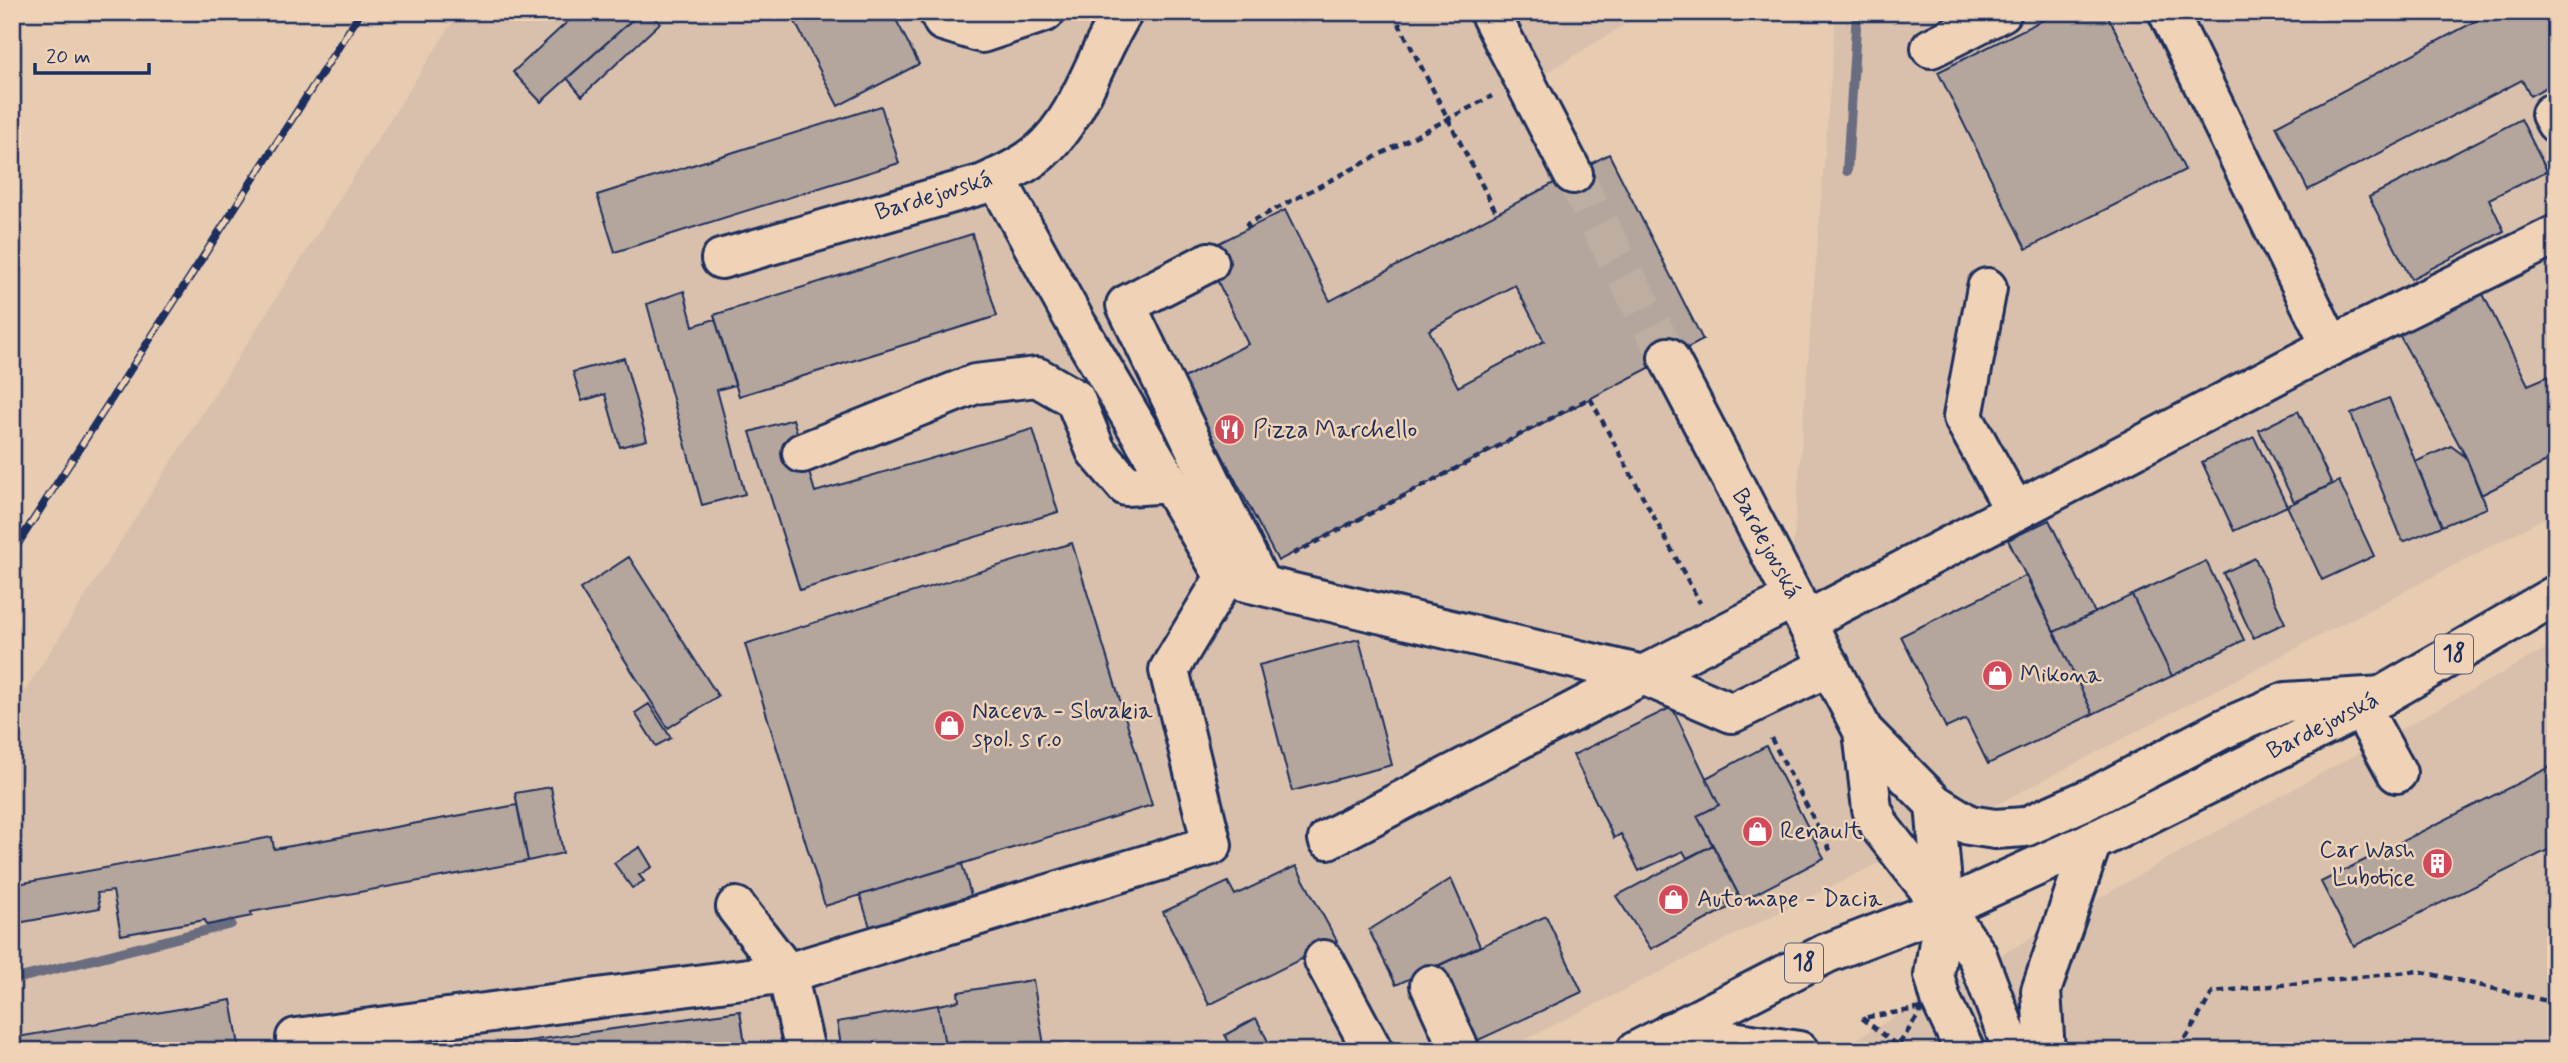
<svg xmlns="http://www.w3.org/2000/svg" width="2568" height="1063" font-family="Mynerve,sans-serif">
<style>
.built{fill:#d8c0ac}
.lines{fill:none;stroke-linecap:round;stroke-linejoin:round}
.stream{stroke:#6b6d80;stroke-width:10}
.building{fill:#b4a59d;stroke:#1b2f5e;stroke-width:2;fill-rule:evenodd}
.minor-tunnel{stroke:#beada1;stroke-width:38;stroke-dasharray:38 19;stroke-linecap:butt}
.minor-casing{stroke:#1b2f5e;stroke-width:44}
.major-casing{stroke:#1b2f5e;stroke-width:44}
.path{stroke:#1b2f5e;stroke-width:4.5;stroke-dasharray:7 5;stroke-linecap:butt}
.minor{stroke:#f0d3b6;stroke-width:38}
.major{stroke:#f0d3b6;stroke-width:38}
.rail-casing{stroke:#1b2f5e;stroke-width:8}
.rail{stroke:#f0d3b6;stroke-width:5;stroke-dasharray:16;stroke-linecap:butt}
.labels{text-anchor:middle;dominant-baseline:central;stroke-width:5;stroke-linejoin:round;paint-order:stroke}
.shield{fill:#f0d3b6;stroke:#5b6078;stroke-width:2}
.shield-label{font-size:23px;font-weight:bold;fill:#1b2f5e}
.street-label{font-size:24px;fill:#1b2f5e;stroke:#f0d3b6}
.poi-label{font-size:24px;fill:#1b2f5e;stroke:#f0d3b6;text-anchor:start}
</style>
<rect width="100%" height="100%" fill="#e7ccb2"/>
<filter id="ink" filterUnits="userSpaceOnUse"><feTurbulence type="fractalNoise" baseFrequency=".0143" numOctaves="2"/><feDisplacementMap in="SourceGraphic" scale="14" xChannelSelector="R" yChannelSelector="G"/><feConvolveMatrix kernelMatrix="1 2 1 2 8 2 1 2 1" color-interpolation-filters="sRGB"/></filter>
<g filter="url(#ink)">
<path class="built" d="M459 12H1646L1526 85 1789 598 1836 12H2556V512L2013 796 1502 1051H12V711Z
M2556 643V1051H1836L2169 858Z"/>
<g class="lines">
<path class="stream" d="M1847 171 1857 12
M12 980 231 924"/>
</g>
<path class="building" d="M578 12H641L541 102 513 72Z
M641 12H649L660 23 582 96 567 78Z
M790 12H892L919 64 838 106Z
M2059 12H2106L2185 170 2026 249 1938 72Z
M2467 12H2493L2473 23Z
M2493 12H2556V82L2530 96 2522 80 2308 190 2276 126Z
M881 106 899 163 615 252 597 195Z
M2521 119 2547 171 2489 199 2504 231 2411 279 2369 197Z
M1609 154 1703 340 1278 561 1182 379 1248 344 1203 251 1285 210 1330 301ZM1515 285 1544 341 1458 387 1429 330Z
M972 234 997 316 739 396 714 315Z
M2481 290 2528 385 2556 373V457L2481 495 2466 457 2395 327Z
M684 291 693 326 715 319 735 385 717 390 745 494 702 505 647 304Z
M624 358 647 440 620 447 605 394 582 401 573 372Z
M2389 398 2442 526 2403 542 2351 414Z
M2298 411 2332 484 2294 502 2259 430Z
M793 419 815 492 1033 429 1058 512 800 590 750 432Z
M2254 437 2287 506 2234 531 2202 462Z
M2451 446 2466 457 2487 508 2442 526 2415 462Z
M2339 481 2374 556 2322 580 2287 506Z
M2049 520 2095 613 2054 632 2008 540Z
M1072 543 1152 805 825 906 745 644Z
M629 557 718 696 668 728 580 589Z
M2255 558 2285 623 2253 638 2223 573Z
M2206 561 2244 640 2172 676 2132 595Z
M2027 575 2093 714 1988 764 1966 719 1946 728 1901 636Z
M2132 595 2172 676 2093 714 2054 632Z
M1359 639 1392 765 1292 791 1259 665Z
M649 704 671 738 656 746 635 713Z
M1672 707 1719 805 1697 816 1713 845 1687 858 1683 851 1639 871 1621 834 1614 838 1573 755Z
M1766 746 1824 858 1742 901 1697 816 1719 805 1706 778Z
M2556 764V846L2354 946 2321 882Z
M551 787 563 853 528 861 515 793Z
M517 805 528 861 251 912 252 916 207 925 205 920 121 935 113 891 97 893 100 908 12 924V885L272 837 274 849Z
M1713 845 1738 894 1724 901 1728 908 1651 949 1616 896Z
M640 847 652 867 639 875 644 881 632 888 614 863Z
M962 864 976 913 875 943 860 895Z
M1296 866 1337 941 1209 1005 1163 912 1228 882 1235 895Z
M1451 879 1480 946 1396 985 1369 930Z
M1546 916 1582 992 1472 1043 1436 967Z
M1033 980 1045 1051H946L938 1005 959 1001 958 992Z
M231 1000 240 1051H14L12 1038Z
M938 1005 946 1051H842L837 1022Z
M740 1011 746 1051H458Z
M1256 1018 1273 1051H1234L1225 1035Z"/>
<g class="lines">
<path class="minor-tunnel" d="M1573 174 1668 357"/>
<defs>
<path id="minor" d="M939 12 943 21 982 33 1045 12
M1489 12 1573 174
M1931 48 2002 12
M2556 111 2551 114 2556 123
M996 178 1077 325 1225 577 1643 675 1794 598
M721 259 984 184C1003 175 1023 166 1040 152 1081 116 1094 57 1123 12
M1209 262 1126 305 1261 585
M1987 288 1963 417 2015 511
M2331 346 2556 235
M1668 357 1863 731 1935 804 1944 908 1934 975 1941 1000 1965 1051
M802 453 975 384 1037 377 1075 399 1096 451 1126 486 1170 483
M1806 621 2331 346 2168 12
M2361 708 2397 773
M1863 731 1872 809 1881 828 1944 908 1977 955 2013 1051
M1935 804 1969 825 1995 829 2025 827 2097 795 2223 729 2286 702 2383 696
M1328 839 1643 675 1732 713 1830 666
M736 907 787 973 805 1051
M1324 960 1373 1051
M1430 985 1460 1051
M1663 1049 1671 1032 1799 1051
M297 1051 296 1038 787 973 1212 845 1169 670 1225 577
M2045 1051 2041 991 2092 841"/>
<path id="major" d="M1636 1051 1827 953 1944 908 2104 836 2361 708 2556 595"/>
</defs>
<use href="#minor" class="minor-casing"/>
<use href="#major" class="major-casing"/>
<path class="path" d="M1393 12 1497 214
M1249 228 1247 224 1492 96
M1293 554 1590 398 1700 603
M1771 738 1831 852
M1923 1008 1898 1046 1862 1018Z
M2189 1051 2186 1038 2213 992 2418 971 2556 1003"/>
<use href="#minor" class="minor"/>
<use href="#major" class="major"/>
<defs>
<path id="rail" d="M12 553 361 12"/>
</defs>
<use href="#rail" class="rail-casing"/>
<use href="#rail" class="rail"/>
</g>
</g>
<defs>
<symbol id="restaurant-disc" viewBox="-11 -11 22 22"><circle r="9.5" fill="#d1495b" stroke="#f0d3b6"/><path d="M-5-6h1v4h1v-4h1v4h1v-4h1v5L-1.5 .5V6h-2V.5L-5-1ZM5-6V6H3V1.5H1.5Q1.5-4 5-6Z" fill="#fff"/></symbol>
<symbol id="shop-disc" viewBox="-11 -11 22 22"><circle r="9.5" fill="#d1495b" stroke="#f0d3b6"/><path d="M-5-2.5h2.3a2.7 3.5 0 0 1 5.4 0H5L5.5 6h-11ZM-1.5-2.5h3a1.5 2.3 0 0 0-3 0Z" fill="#fff"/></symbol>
<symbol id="building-disc" viewBox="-11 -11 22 22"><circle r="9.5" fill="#d1495b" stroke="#f0d3b6"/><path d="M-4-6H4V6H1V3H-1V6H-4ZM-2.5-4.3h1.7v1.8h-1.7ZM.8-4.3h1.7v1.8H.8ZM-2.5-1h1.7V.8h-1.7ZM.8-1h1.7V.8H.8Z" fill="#fff"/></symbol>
</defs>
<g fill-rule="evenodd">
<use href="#restaurant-disc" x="1212" y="412" width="35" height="35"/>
<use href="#shop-disc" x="1980" y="658" width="35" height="35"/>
<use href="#shop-disc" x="932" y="708" width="35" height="35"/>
<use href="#shop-disc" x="1740" y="814" width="35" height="35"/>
<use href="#building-disc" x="2420" y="846" width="35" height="35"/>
<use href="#shop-disc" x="1656" y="882" width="35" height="35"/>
</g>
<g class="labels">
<g class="shield">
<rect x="2435" y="634.5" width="38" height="39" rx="5"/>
<rect x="1785" y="943.5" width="38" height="39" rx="5"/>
</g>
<g class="shield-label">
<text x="2454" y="654">18</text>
<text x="1804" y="963">18</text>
</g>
<g class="street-label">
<text transform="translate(934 196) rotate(-17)">Bardejovská</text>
<text transform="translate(1766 544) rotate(62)">Bardejovská</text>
<text transform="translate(2323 726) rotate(-27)">Bardejovská</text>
</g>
<g class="poi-label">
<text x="1253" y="430">Pizza Marchello</text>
<text x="2020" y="675">Mikona</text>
<text x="972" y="711">Naceva - Slovakia<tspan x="972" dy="28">spol. s r.o</tspan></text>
<text x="1780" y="831">Renault</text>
<text x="2415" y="850" text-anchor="end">Car Wash<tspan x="2415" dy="28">Ľubotice</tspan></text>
<text x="1697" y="899">Automape - Dacia</text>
</g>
</g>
<rect width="2568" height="1063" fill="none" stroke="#f0d3b6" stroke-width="42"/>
<rect x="21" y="21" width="2526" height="1021" fill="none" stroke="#1b2f5e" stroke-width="2.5" filter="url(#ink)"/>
<path d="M35 63v10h114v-10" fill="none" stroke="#1b2f5e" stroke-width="3.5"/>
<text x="46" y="63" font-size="21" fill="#1b2f5e" stroke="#f0d3b6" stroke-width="5" paint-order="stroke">20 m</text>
</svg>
